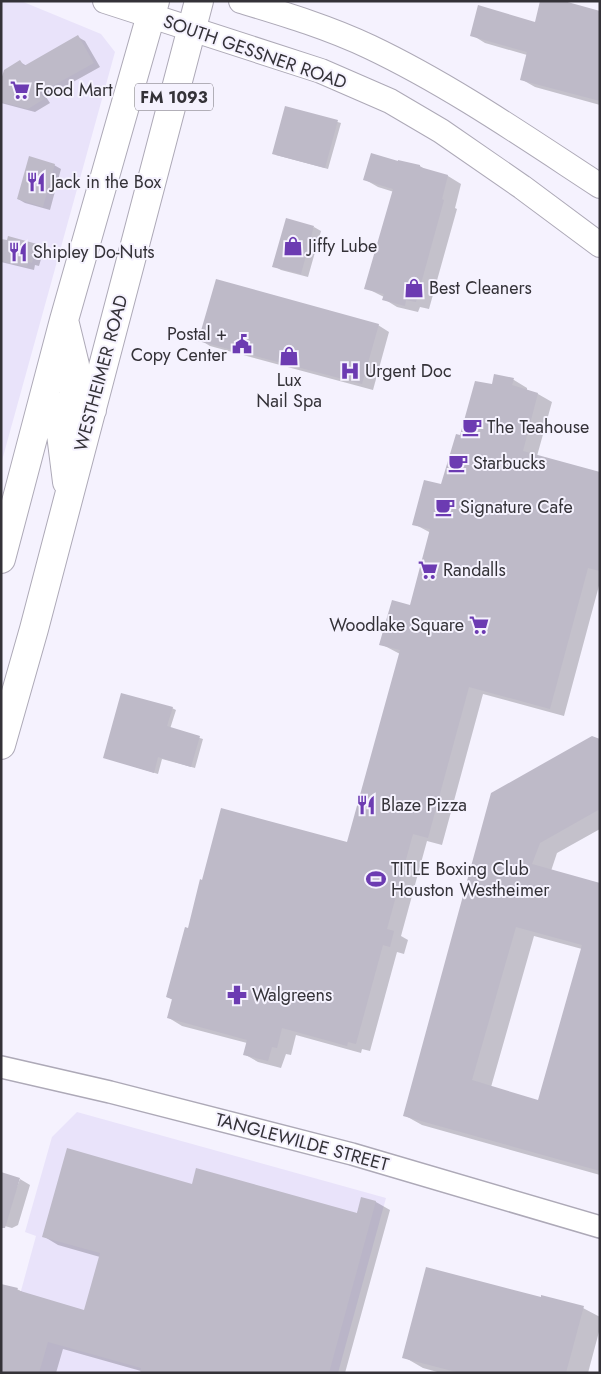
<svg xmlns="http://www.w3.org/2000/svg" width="601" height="1374" font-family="Jost,sans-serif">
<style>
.built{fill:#e9e3fa}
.shadow{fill:#0003;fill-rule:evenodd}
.building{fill:#bebac8;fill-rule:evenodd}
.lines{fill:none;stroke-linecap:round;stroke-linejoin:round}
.tertiary-casing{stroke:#ada9b7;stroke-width:24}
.secondary-casing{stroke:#ada9b7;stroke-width:26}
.primary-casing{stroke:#ada9b7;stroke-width:30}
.tertiary{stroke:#fff;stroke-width:21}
.secondary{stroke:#fff;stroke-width:24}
.primary{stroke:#fff;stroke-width:28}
.labels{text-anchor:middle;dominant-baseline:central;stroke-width:4;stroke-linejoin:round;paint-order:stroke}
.shield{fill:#f5f2fe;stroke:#6e6c73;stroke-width:1}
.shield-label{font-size:16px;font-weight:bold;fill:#343238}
.street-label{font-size:18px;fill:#343238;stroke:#f5f2fe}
.poi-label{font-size:18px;fill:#343238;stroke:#f5f2fe;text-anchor:start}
</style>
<rect width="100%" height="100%" fill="#f5f2fe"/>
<path class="built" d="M1 1H21L101 34 115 52 1 464Z
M77 1112 386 1198 338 1373H1V1364L36 1236 25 1232 52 1137Z"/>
<path class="shadow" d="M600 12V105L535 87 521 79 527 55 485 43 472 35Z
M78 37 85 41 100 67 46 97 50 103 35 112 1 103V85L20 62 27 66Z
M286 107 341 123 328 169 276 155Z
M54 165 61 169 50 210 25 203 18 199Z
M420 166 426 170 448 176 461 184 455 208 457 209 429 309 420 307 418 312 397 307 384 299V297L366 288 394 192 378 187 364 179Z
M314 227 321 231 308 277 281 270 274 266Z
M9 238 37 245 44 249 39 266 35 265 34 270 1 262V240L8 242Z
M378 325 389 332 373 390 210 346 200 340Z
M495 376 514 380 527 388V391L538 394 552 402 537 456 600 473V582L564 716 483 694 442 845 427 841 401 936 408 940 404 954 397 952 370 1051 362 1049 361 1053 296 1035 291 1055 286 1054 281 1068 258 1062 244 1054 247 1043 182 1026 169 1018 173 1000 167 997 188 929 348 843 400 654 381 644 411 607 431 533 414 524 442 486 461 436 493 385Z
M172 708 176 710 170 729 203 739 195 768 162 759 158 774 104 757Z
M600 740V829L557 853 551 871 600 884V1175L422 1125 404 1115 492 794ZM534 936 582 949 539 1102 491 1087Z
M20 1179 30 1185 18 1225 12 1228 1 1225Z
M193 1185 357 1214 362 1198 376 1202 390 1210 345 1373H141V1371L63 1349 56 1373H9L1 1285 17 1289 26 1294 85 1311 100 1257 58 1245 43 1236Z
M583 1308 600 1317V1328L588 1373H441L423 1368 404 1357Z"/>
<path class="building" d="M540 1H564L600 11V101L520 80 527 52 470 36 478 5 535 22Z
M78 35 94 63 40 93 44 99 28 109 1 102V80L4 70 20 60 24 66Z
M285 106 338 120 325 168 272 154Z
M371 153 398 161V160L420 165V167L448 175 442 199 444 200 416 302 406 300 405 306 382 300 384 294 364 289 393 189 363 180Z
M29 156 55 164 43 207 17 199Z
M286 218 314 226 301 274 272 267Z
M8 236 37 244 32 263 28 262 27 267 1 261V239L7 240Z
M216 279 379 324 362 384 198 341Z
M494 374 514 378 512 385 538 393 523 451 600 472V571L588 568 550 709 469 687 428 838 413 834 387 929 394 931 390 947 383 945 356 1044 348 1042 347 1046 282 1028 277 1048 272 1047 268 1061 243 1055 247 1040 167 1018 172 999 166 997 185 927 188 928 200 879 202 880 221 808 347 842 400 650 379 645 392 600 410 605 430 529 412 525 424 480 441 484 456 434 460 435 475 381 492 384Z
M121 693 173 707 167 726 200 736 191 767 158 757 154 773 103 758Z
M592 736 600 739V809L540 843 532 864 600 883V1171L403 1116 491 793ZM516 927 582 945 538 1100 472 1080Z
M67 1148 192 1184 196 1168 357 1213 361 1197 376 1201 329 1373H140L141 1368 48 1342 39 1373H1V1284L18 1288 17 1290 84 1310 100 1253 42 1237Z
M1 1172 20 1178 5 1228H1Z
M426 1267 541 1297V1295L584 1306 566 1373H460L402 1358Z"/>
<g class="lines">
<defs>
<path id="tertiary" d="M1 1067 110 1092 352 1154 600 1227"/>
<path id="secondary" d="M105 1 321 71 390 101 441 131 522 187 600 245
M241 1C284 14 328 27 370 47 450 85 525 137 600 186"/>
<path id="primary" d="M65 324 75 365 72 380 73 389 78 397 92 410
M43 400 57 407 62 414 63 425 61 434 67 482
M1 559 64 320 155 1
M1 745 34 629 199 1"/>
</defs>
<use href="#tertiary" class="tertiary-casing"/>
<use href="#secondary" class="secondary-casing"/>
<use href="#primary" class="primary-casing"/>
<use href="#tertiary" class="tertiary"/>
<use href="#secondary" class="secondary"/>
<use href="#primary" class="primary"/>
</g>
<defs>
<symbol id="supermarket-bare" viewBox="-9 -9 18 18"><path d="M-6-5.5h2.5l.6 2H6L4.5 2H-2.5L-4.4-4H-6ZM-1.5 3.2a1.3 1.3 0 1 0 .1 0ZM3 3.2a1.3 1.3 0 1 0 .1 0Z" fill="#6c3bb2" stroke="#f5f2fe" stroke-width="2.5" paint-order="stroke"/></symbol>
<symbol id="restaurant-bare" viewBox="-9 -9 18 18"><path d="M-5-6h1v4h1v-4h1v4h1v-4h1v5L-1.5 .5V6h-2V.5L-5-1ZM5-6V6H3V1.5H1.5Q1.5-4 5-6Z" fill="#6c3bb2" stroke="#f5f2fe" stroke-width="2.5" paint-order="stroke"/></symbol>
<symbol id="shop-bare" viewBox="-9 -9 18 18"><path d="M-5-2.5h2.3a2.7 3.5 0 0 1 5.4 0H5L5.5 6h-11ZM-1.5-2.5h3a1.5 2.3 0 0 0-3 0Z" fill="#6c3bb2" stroke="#f5f2fe" stroke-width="2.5" paint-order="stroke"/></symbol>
<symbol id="civic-bare" viewBox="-9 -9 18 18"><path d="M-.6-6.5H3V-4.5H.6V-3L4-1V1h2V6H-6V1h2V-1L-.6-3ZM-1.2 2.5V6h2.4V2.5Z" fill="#6c3bb2" stroke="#f5f2fe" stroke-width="2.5" paint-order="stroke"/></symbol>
<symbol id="hospital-bare" viewBox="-9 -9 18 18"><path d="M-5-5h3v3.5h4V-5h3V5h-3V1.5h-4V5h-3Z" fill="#6c3bb2" stroke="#f5f2fe" stroke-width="2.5" paint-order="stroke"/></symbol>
<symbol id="cafe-bare" viewBox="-9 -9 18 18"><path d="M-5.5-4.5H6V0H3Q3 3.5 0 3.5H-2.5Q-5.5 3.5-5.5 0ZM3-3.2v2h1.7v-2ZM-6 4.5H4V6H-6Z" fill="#6c3bb2" stroke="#f5f2fe" stroke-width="2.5" paint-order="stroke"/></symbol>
<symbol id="stadium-bare" viewBox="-9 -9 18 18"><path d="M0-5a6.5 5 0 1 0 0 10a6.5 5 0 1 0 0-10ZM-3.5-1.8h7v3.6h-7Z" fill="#6c3bb2" stroke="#f5f2fe" stroke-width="2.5" paint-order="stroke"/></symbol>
<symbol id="pharmacy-bare" viewBox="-9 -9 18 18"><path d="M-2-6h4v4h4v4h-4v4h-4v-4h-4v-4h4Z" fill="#6c3bb2" stroke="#f5f2fe" stroke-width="2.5" paint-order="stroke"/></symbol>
</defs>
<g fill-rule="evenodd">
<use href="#supermarket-bare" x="6" y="76" width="28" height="28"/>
<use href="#restaurant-bare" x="22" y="168" width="28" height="28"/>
<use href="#shop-bare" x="279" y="232" width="28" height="28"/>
<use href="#restaurant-bare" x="4" y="238" width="28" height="28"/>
<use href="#shop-bare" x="400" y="274" width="28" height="28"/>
<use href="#civic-bare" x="228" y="330" width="28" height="28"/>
<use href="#shop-bare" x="275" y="342" width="28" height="28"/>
<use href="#hospital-bare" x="336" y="357" width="28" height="28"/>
<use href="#cafe-bare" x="458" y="413" width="28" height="28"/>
<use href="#cafe-bare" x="444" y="449" width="28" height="28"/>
<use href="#cafe-bare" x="431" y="493" width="28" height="28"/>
<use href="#supermarket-bare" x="414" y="556" width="28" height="28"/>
<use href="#supermarket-bare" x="465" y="611" width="28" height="28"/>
<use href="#restaurant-bare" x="352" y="791" width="28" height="28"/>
<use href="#stadium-bare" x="362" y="865" width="28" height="28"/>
<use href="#pharmacy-bare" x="223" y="981" width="28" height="28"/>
</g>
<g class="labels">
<rect class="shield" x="135" y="83.5" width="78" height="27" rx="4"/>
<g class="shield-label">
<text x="174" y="97">FM 1093</text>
</g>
<g class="street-label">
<text transform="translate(255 52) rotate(19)">SOUTH GESSNER ROAD</text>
<text transform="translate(101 373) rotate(-75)">WESTHEIMER ROAD</text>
<text transform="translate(302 1142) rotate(15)">TANGLEWILDE STREET</text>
</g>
<g class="poi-label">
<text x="35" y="90">Food Mart</text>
<text x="51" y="182">Jack in the Box</text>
<text x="308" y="246">Jiffy Lube</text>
<text x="33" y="252">Shipley Do-Nuts</text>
<text x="429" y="288">Best Cleaners</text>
<text x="227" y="334" text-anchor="end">Postal +<tspan x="227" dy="21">Copy Center</tspan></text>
<text x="365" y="371">Urgent Doc</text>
<text x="289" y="380" text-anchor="middle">Lux<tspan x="289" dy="21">Nail Spa</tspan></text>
<text x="487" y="427">The Teahouse</text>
<text x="473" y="463">Starbucks</text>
<text x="460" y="507">Signature Cafe</text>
<text x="443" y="570">Randalls</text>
<text x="464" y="625" text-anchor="end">Woodlake Square</text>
<text x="381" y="805">Blaze Pizza</text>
<text x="391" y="869">TITLE Boxing Club<tspan x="391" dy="21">Houston Westheimer</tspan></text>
<text x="252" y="995">Walgreens</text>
</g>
</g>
<rect width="601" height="1374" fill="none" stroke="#343238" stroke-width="5"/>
</svg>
